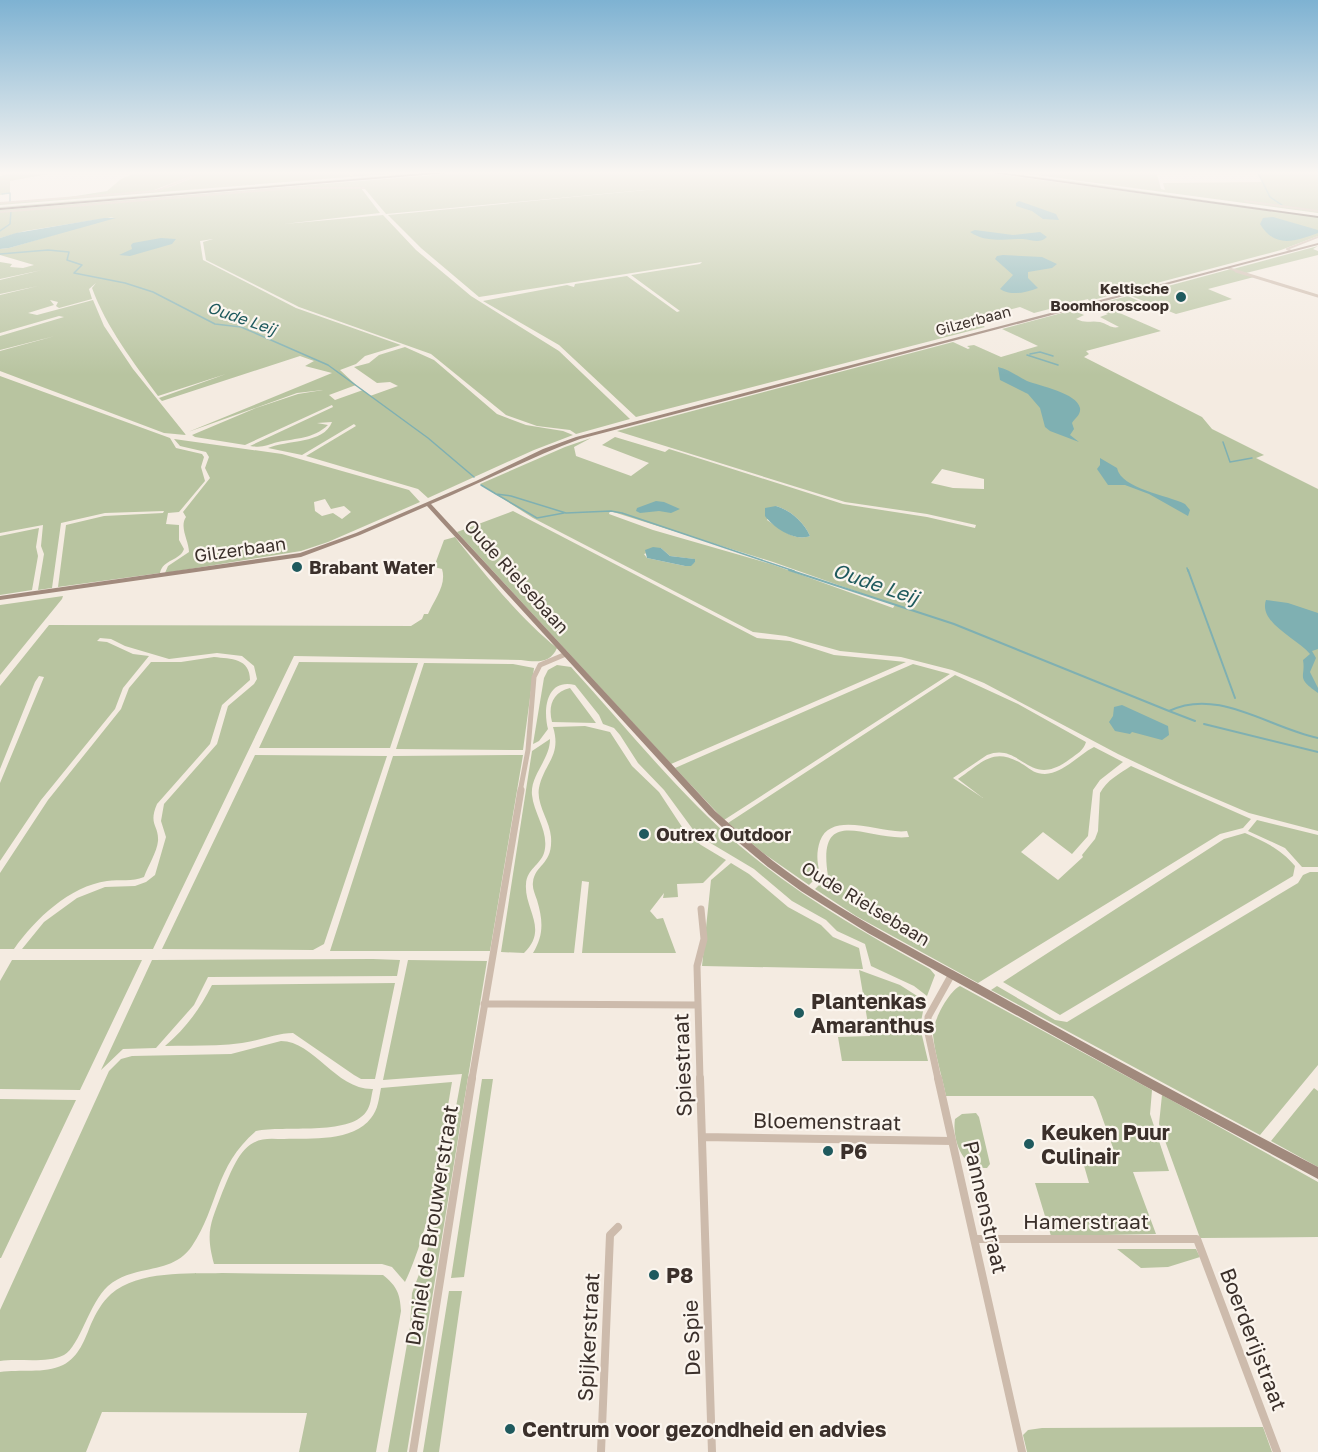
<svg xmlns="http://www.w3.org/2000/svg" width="1318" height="1452" font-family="'Golos Text',sans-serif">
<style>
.green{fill:#b8c4a0;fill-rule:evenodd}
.water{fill:#7fb0b2}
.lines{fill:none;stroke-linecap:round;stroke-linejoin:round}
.stream-far1{stroke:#7fb0b2;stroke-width:1.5}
.stream{stroke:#7fb0b2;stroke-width:2}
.street-far4{stroke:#cdbbac;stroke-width:2}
.street-far3{stroke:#cdbbac;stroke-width:3}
.street-far2{stroke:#cdbbac;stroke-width:5}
.street-far1{stroke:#cdbbac;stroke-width:7}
.street{stroke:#cdbbac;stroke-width:8}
.secondary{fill:#a18a7d;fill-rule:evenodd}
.highway{fill:#5c4a42;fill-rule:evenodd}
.poi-dot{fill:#1f5a5e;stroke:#fbf5ee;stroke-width:2}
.labels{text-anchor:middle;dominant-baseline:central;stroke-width:4.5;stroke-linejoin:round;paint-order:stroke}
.far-poi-label{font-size:15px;font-weight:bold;fill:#3b302b;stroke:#fbf5ee;text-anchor:end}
.far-street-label{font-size:15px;fill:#3b302b;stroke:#fbf5ee}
.far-water-label{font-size:16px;font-style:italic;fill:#1f5a5e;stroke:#fbf5ee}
.street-label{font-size:18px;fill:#3b302b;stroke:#fbf5ee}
.poi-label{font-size:18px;font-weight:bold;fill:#3b302b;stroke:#fbf5ee;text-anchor:start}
.water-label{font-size:20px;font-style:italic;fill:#1f5a5e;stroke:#fbf5ee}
.near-poi-label{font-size:21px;font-weight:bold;fill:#3b302b;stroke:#fbf5ee;text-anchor:start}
.near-street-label{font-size:21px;fill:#3b302b;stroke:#fbf5ee}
</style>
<rect width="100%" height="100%" fill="#f4ebe1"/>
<path class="green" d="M21 171H33L31 172 37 175 65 171 10 181V193L0 195V176Z
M141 171H205L154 190 170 187 209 171H347L351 176 354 175 350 171H423L0 205V203L57 199 107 191 121 179Z
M445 171H462L0 208V207Z
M485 171H972L1318 217V236L1281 250 1089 301 1088 299 1034 313 1020 307 974 319 985 327 636 417 559 345 483 301 567 285 574 287 575 284 627 276 677 312 680 311 631 275 700 264 702 262 479 297 421 248 388 215 677 187 386 214 365 189 361 188 380 213 284 224 383 215 416 250 471 296 559 351 630 419 576 434 570 430 537 426 506 415 431 354 299 307 206 260 203 242 213 239 200 241 203 260 296 308 401 345 365 356 356 364 340 370 356 385 329 395 335 400 363 390 370 396 398 386 390 382 377 383 354 367 369 363 379 355 405 347 434 360 497 414 526 425 563 431 573 435 534 450 428 498 418 489 306 456 356 426 354 424 302 455 268 448C286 440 324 444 332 422L317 423 328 425C313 439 297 438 278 442 266 445 264 448 250 446L333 407 332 405 245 445 195 437 192 435 256 408 298 394 323 390 297 393 188 432 332 373 305 366 314 361 300 356 162 401 159 398 226 374 158 396C134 363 106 327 92 288L96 283 89 289 92 299 59 308 56 306 58 302 50 300 54 305 28 313 37 315 93 300 104 326 133 369 186 435 164 433 0 371V351L55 336 0 350V336L64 317 59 316 0 333V295L38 286 0 294V280L42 270 0 279V262L12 264 10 267 23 268 34 265 0 255V249L9 248 114 217 25 231 0 238V210Z
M985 171 1072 181 1318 216Z
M1007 171 1031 173V171H1156L1161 189 1165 190 1163 183 1262 182 1257 171H1318V213Z
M1318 246 1313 249 1318 251V255L1246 273 1233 269Z
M1231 269 1254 277 1208 289 1232 299 1176 314 1131 296Z
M1128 296 1143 303 1115 311 1161 331 1086 351 1089 354 1084 357 1202 417 1212 429 1264 455 1256 458 1318 489V831L1249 813 1181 784 1118 754 984 683 952 670 901 657 840 651 786 636 753 632 533 518 480 484 565 447 591 438 574 447 576 456 631 476 649 463 602 445 615 437 665 452 669 449 682 453 843 504 927 517 975 528 976 525 927 514 845 502 617 431 953 342 968 349 970 348 967 346 974 345 1001 357 1038 346 1002 329 1073 310 1084 315 1076 319C1087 324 1090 320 1100 322 1108 324 1111 329 1119 327L1100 317 1108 314 1089 306ZM942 469 984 479V489L953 488 931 483ZM776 506C790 510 804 522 810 536 794 542 780 528 767 520ZM610 511 773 562 895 605 893 608 771 564 653 530 609 514ZM661 548 670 556 694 559 695 562 685 566 647 558 644 554Z
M0 376 170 438 176 448 202 454 204 457 201 467 205 481 179 512 168 513 166 524 179 525V540L184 549C180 561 163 559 160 573L58 587 66 525 104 516 163 513 164 511 105 513 61 523 52 588 38 590 44 554 41 546 43 525 0 533Z
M174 439 282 454 409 490 420 502 328 542 301 551 165 573 168 566 189 552C189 541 179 527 186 517L183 512 210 478 205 468 209 457 206 452 180 446ZM325 499 331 509 344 506 351 512 342 519 333 513 322 516 315 511 314 502Z
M513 511 757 638 790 641 834 655 906 662 671 764 457 532Z
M39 528 36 547 38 556 32 590 0 595V536Z
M455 537C484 574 521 619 557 648 550 664 536 662 521 660L294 656 153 949H22L44 922 77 898 105 887 135 886 146 882 155 875 166 837 161 821 164 804 217 744 228 706 254 684 257 679 254 666 242 656 217 653 169 659 125 646 111 639 100 638 97 641 107 642 133 654 149 656 123 688 115 709 41 800 0 861V783L44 677 39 676 35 682 0 769V686L49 625 411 626 422 619 424 614H428C434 600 447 585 442 569L434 567 444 540Z
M63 596 62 599 0 675V605Z
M214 657C231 659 250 658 250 680L222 705 210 744 157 804C148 825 159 825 158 841 157 852 148 866 144 877 132 882 120 879 107 881 70 886 35 919 14 949H0V873L48 800 121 709 129 688 151 662H181Z
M299 662 418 663 390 748H259Z
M424 663 513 664 534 668 523 750 396 749Z
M913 664 950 674 724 820 675 768Z
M557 665 571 667C626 727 678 793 740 846 798 895 864 933 930 969L935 975 927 996 914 986 871 966 865 944 837 931 826 920 792 901 754 869 697 835 664 790 638 763 620 735 614 728 603 724 599 715 575 685C546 678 543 710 548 729L539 741 533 744 544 678 548 670Z
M955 675 1018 704 1086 742C1084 750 1077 754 1070 759 1028 791 1022 741 987 755L953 778 983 798 958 779C984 761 994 746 1024 765 1031 770 1036 774 1045 774 1064 773 1078 755 1094 747L1123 762 1100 780 1093 790 1088 836 1072 854 1043 832 1021 852 1058 880 1083 857 1082 855 1095 839 1098 831 1100 793C1107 780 1119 774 1131 766L1251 819 1243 828 1220 834 978 983 856 916 815 889 828 876C816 802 869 842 909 837L907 831C883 835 832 809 820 841 816 853 817 862 820 874L809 885 763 853 728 823Z
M570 688 596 723 552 722C548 707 552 692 570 688Z
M585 726 610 732 632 766 659 792 686 833 701 845 726 860 703 883 677 884 678 897 663 898 664 893 650 911 657 919 663 918 676 953H582L589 882 582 881 574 953H533C544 935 543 920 537 900 535 894 532 888 533 882 535 864 553 865 551 837 550 821 536 804 539 788 544 763 562 756 553 727Z
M550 739C550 760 530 775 532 795 534 815 550 832 544 853 540 865 527 869 526 884 524 909 549 929 524 953L501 952 532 751Z
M255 755 387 756 324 944 313 950 162 949Z
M523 755 490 951H330L393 756Z
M1257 820 1318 835V867H1302L1285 848 1248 831Z
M1245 833C1265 842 1281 849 1295 866L1293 876 1060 1015 1003 982 1224 839Z
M731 863 749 874 788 907 821 925 833 937 859 948 863 969 702 966 711 880Z
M1310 872H1318V1065L1260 1135 991 990 997 986 1055 1020 1067 1022 1298 883 1303 875Z
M12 960H142L80 1090 0 1089V981Z
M152 960 373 959 400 960 397 976 208 977 194 1005 156 1048 123 1049 101 1070Z
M408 960 487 961 407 1452H388L410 1327 412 1293 424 1261 435 1222 462 1074 383 1080Z
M859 970 900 985 925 1001 920 1027 928 1061H842L838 1037 870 1036Z
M395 983 375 1079H361L354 1075 293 1033C276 1033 259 1041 242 1043 216 1047 190 1045 165 1046 186 1028 200 1009 212 985Z
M960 986 1152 1090 1150 1114 1169 1171 1133 1172 1156 1234 1051 1236 1035 1183H1089L1083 1162 1117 1159 1096 1100 1093 1096H946C942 1076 935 1055 933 1035 932 1022 949 991 960 986Z
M281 1041C314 1041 336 1090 373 1089 371 1096 371 1106 366 1112 349 1136 284 1125 256 1131 214 1167 219 1206 192 1246 172 1276 135 1263 108 1286 89 1303 80 1346 64 1355 46 1364 19 1358 0 1361V1310L109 1071 121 1059 132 1056 231 1054Z
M482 1079H493L464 1277 451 1278Z
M452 1082C440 1149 434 1221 405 1282L392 1267 382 1264H214C205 1231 211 1223 222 1193 229 1177 237 1152 253 1143 263 1137 274 1139 284 1139 311 1138 353 1142 371 1118 378 1110 379 1098 381 1088Z
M1314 1088 1318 1091V1167L1271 1141Z
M1162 1095 1318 1182V1237L1200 1238 1159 1124Z
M0 1099 76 1100 1 1258H0Z
M976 1113 979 1117 990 1164 987 1168C962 1170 952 1139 955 1119L962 1114Z
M1117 1249H1196L1200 1257 1168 1267 1141 1268Z
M222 1273 383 1275C397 1286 400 1294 401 1311L376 1452H299L307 1413 102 1412 86 1452H0V1372C20 1369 44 1374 63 1365 79 1357 85 1339 91 1324 96 1313 102 1302 111 1294 139 1270 188 1274 222 1273Z
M449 1291H462L439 1452H423Z
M1263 1427 1272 1452H1027L1023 1435 1028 1430 1042 1428Z"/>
<path class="water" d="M1019 201 1056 214 1059 220 1043 219 1032 211 1016 206V203Z
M1273 217 1318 230V233C1295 241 1275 249 1260 224L1263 218Z
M104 218H116L9 248 0 249V238L16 233Z
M975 230 1013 235 1040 232 1047 237C1039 244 1033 240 1023 239 1004 238 988 244 970 232Z
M161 238 176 239 172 244 130 256 119 255 132 249 131 245 133 243Z
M1003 255 1042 257 1057 264 1052 268 1028 272V278L1038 288C1025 293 1011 296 1000 289L1013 275 995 259 997 256Z
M998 367C1008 369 1017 376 1027 381 1040 386 1077 393 1080 408 1081 415 1075 418 1072 423L1074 429 1070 435 1079 442 1050 431 1045 427 1040 408 1028 394 1000 380Z
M1100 458 1117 468C1121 489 1168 495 1185 504L1190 510 1188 516 1149 494 1125 485H1108L1097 469 1100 465Z
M656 501 664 502 680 509 671 513 659 511 640 513 636 511 637 508Z
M776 506C790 510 804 522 810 536 795 542 774 528 765 516V508Z
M653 547 661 548 670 556 695 559V562L691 566H685L647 558 645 550Z
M1266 600 1288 603 1318 613V649L1312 651 1316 658 1310 672 1318 688V693C1295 677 1306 678 1303 660L1310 654C1298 639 1258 623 1266 600Z
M1122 705 1168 726 1169 735 1162 740 1132 732 1130 734 1115 731 1109 722 1113 716 1114 707Z"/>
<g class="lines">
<path class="stream-far1" d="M1257 171 1270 197 1282 205
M2 194 10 193V202
M0 231 10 224 11 211
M0 254 48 250 69 252 67 260 82 265 74 273 125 283 153 292 215 324 241 327 328 365 428 438 474 477
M1030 354 1040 352 1053 356
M1027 355 1058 365
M1223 442 1230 462 1252 458
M481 485 496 494 511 496 566 513 611 511 622 513 794 571
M496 494 537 518 564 513
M1187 568 1188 571"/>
<path class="stream" d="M789 570 954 624 1169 711C1218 687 1269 728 1318 738
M1188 570 1235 698
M1169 711 1195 721
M1204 724 1318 752"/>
<path class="street-far4" d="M1245 201 1318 211
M0 203 156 191 207 171
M0 212 292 188H364
M1291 251 1287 249 1318 237
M1228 268 1241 272"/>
<path class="street-far3" d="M1236 271 1318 296"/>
<path class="street-far2" d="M520 792 528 750 534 677 540 665 566 654"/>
<path class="street-far1" d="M484 1004 698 1005
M472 1079 521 790
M700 1079 697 966 704 939 701 909
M938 1079 928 1033V1017L952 974"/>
<path class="street" d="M700 1078 712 1452
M938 1078 1022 1452
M702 1137 952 1141
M975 1239H1197L1277 1452
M413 1452 472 1078
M601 1452 610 1235 618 1227"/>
<path class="secondary" d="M1318 243V245L580 439C529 458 481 483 431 504L715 811C734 828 753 845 773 861 840 913 917 950 991 991 1099 1051 1208 1110 1318 1167V1179L1143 1085 868 933 801 891 768 867 738 842 709 815 427 506 360 535 301 557 0 600V596L300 553 356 533 476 481 543 449 576 437Z"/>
<path class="highway" d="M451 171H472L0 210V208Z
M991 171 1318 216V218L978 171Z"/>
</g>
<linearGradient id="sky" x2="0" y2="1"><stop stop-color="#7eb2d2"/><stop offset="0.46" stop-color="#faf6f2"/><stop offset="1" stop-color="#faf6f2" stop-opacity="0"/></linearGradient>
<rect width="1318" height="375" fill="url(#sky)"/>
<g class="poi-dot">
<circle cx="1181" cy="297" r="6"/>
<circle cx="297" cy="567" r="6"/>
<circle cx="644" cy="834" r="6"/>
<circle cx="799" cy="1013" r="6"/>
<circle cx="1029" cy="1144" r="6"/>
<circle cx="828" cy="1151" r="6"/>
<circle cx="654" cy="1275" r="6"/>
<circle cx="510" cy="1429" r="6"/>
</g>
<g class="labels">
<g class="far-poi-label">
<text x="1169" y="288">Keltische<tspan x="1169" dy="17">Boomhoroscoop</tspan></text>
</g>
<g class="far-street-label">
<text transform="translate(973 320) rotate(-15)">Gilzerbaan</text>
</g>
<g class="far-water-label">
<text transform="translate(242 318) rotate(19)">Oude Leij</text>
</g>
<g class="street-label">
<text transform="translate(240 549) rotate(-8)">Gilzerbaan</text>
<text transform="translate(517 576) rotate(48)">Oude Rielsebaan</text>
<text transform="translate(866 903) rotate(31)">Oude Rielsebaan</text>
</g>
<g class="poi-label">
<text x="309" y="567">Brabant Water</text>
<text x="656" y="834">Outrex Outdoor</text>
</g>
<g class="water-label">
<text transform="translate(876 583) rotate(19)">Oude Leij</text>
</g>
<g class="near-poi-label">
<text x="811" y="1001">Plantenkas<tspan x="811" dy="24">Amaranthus</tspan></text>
<text x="1041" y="1132">Keuken Puur<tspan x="1041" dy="24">Culinair</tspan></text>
<text x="840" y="1151">P6</text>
<text x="666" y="1275">P8</text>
<text x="522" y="1429">Centrum voor gezondheid en advies</text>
</g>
<g class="near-street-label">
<text transform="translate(682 1065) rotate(-92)">Spiestraat</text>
<text transform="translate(827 1121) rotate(1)">Bloemenstraat</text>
<text transform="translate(986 1207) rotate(77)">Pannenstraat</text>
<text x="1086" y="1221">Hamerstraat</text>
<text transform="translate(431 1225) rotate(-81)">Daniel de Brouwerstraat</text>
<text transform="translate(588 1337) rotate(-87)">Spijkerstraat</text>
<text transform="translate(691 1338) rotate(-92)">De Spie</text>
<text transform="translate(1254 1339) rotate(69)">Boerderijstraat</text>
</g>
</g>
</svg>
